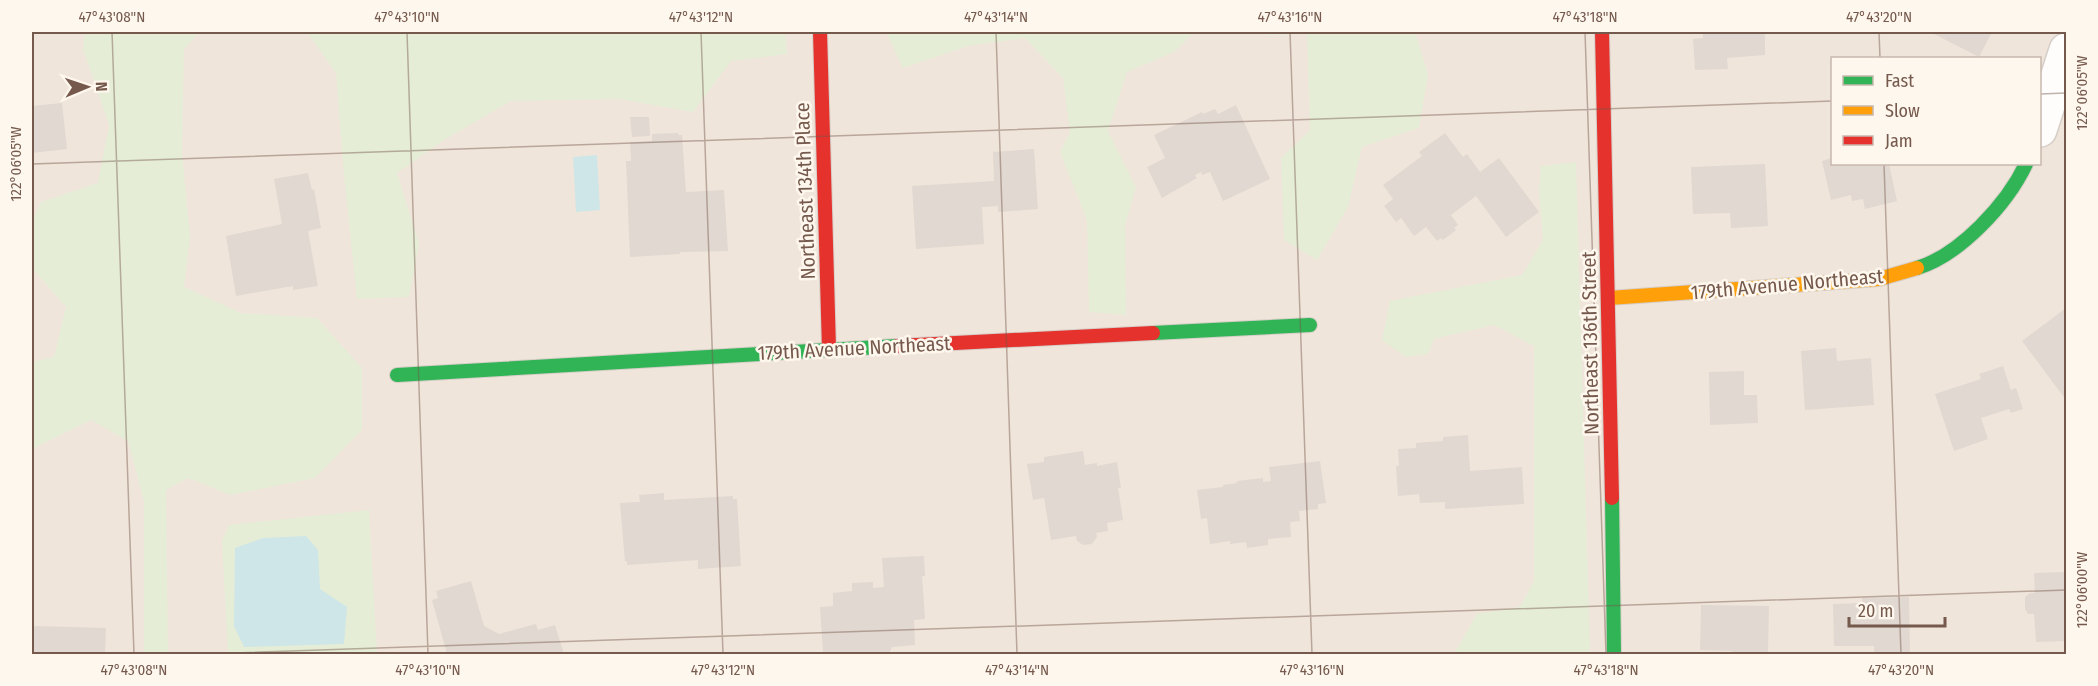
<svg xmlns="http://www.w3.org/2000/svg" width="2098" height="686" font-family="'Fira Sans Condensed',sans-serif">
<style>
.residential{fill:#f0e5da;fill-rule:evenodd}
.green{fill:#e5edd7}
.water{fill:#cee6e7}
.building{fill:#e1d8d1}
.lines{fill:none;stroke-linecap:round;stroke-linejoin:round}
.street-casing{stroke:#d6cec8;stroke-width:36}
.fast-casing{stroke:#d6cec8;stroke-width:16}
.slow-casing{stroke:#d6cec8;stroke-width:16}
.jam-casing{stroke:#d6cec8;stroke-width:16}
.street{stroke:#fefdfc;stroke-width:33}
.fast{stroke:#30b455;stroke-width:14}
.slow{stroke:#ff9f0a;stroke-width:14}
.jam{stroke:#e5322d;stroke-width:14}
.ticks{fill:none;stroke:#75594c;stroke-width:1.5;stroke-opacity:0.45}
.labels{text-anchor:middle;dominant-baseline:central;stroke-width:5;stroke-linejoin:round;paint-order:stroke}
.street-label{font-size:20px;fill:#75594c;stroke:#fef7ee}
.neatline{fill:none;stroke:#75594c;stroke-width:2}
.ticks-label{font-size:15px;text-anchor:middle;fill:#75594c}
</style>
<rect width="100%" height="100%" fill="#f7f2ec"/>
<path class="residential" d="M32 32H2066V654H32ZM1832 58H2040V164H1832Z"/>
<path class="green" d="M85 32H199L184 50 182 152 190 237 184 287 241 313 317 318 362 368V430L315 478 231 495 188 478 166 490 168 654H144V501L128 441 91 420 32 449V362L54 357 66 307 32 268V222L41 202 98 183 109 125 83 49Z
M307 32H785L787 54 731 61 693 112 619 99 511 101 444 140 397 173 419 243 409 297 357 299 343 165 336 73Z
M888 32H1194L1174 52 1127 72 1108 131 1136 187 1125 225 1126 315 1089 312 1087 220 1060 152 1070 132 1063 78 1025 38 968 46 903 68 887 34Z
M1261 32H1415L1428 74 1419 128 1362 147 1348 207 1317 260 1284 240 1281 158 1310 130 1307 34 1267 35Z
M1576 162 1590 654H1454L1477 614 1520 607 1534 581V346L1494 325 1434 339 1428 354 1406 357 1382 340 1390 301 1522 275 1543 240 1539 191 1541 166Z
M369 510 377 654H228L222 541 229 525Z"/>
<path class="water" d="M597 155 600 210 576 212 573 157Z
M306 536 318 550 320 589 347 607 344 644 244 647 234 626 235 548 263 538Z"/>
<path class="building" d="M1703 32H1765V55L1727 58 1728 69 1695 70 1693 39 1703 38Z
M1935 32H1992L1979 57 1934 34Z
M62 103 67 149 32 153V106Z
M1236 105 1270 179 1223 201 1210 172 1202 175 1201 172 1195 175 1197 178 1162 198 1147 167 1165 158 1154 135 1202 112 1203 114 1215 109 1218 114Z
M630 117H649L650 136 632 137Z
M678 133V135H682L686 192 724 190 728 251 680 252V254L630 257 626 161H631L630 142 652 141V134Z
M1445 133 1463 157 1467 154 1480 172 1499 158 1539 212 1506 237 1476 196 1451 215 1458 225 1454 228 1456 230 1443 240 1441 238 1437 241 1426 227 1414 236 1401 218 1396 222 1384 206 1393 199 1383 185 1422 156 1419 152Z
M1034 149 1038 209 998 212V206L982 207 984 244 916 249 912 186 994 181 993 152Z
M1832 158V164H1889L1897 201 1865 209 1863 199 1852 201 1851 195 1831 200 1822 161Z
M1765 164 1768 226 1731 228 1730 213 1693 214 1691 167Z
M308 173 312 190 314 189 321 228 308 231 318 286 293 290V286L236 296 226 236 282 224 274 179Z
M2066 308V400L2022 341Z
M1836 348 1837 361 1871 358 1874 405 1805 410 1801 351Z
M2003 366 2011 390 2016 388 2023 409 2011 413 2009 409 1981 418 1988 439 1954 451 1935 394 1981 379 1979 374Z
M1744 371V395H1757L1758 423 1710 425 1709 372Z
M1468 435 1470 471 1522 467 1524 504 1445 509V502L1420 503 1419 494 1398 496 1396 466H1399L1398 449 1416 448V443L1443 441V437Z
M1083 451 1085 465 1097 463V466L1117 462 1121 488H1118L1123 520 1107 523 1108 531 1096 533 1097 537 1092 544 1083 545 1077 541 1076 536 1051 540 1044 498 1033 500 1027 464 1044 462V457Z
M1320 461 1326 503 1318 504V509L1299 511 1300 521 1290 522 1291 537 1268 539V545L1247 548 1246 542 1230 544V541L1210 544 1207 518 1201 519 1197 490 1223 487V485L1237 483V481L1263 478V482L1271 481 1269 467Z
M664 493V500L733 496V499H737L741 566 698 569V560L627 565V561L625 562 620 503 640 502 639 495Z
M924 556 925 576H922L925 619 914 620 915 645 892 647 889 654 857 653 823 654 820 607 833 606V593L852 591V583L873 582V588L884 587 882 558Z
M2066 572V641L2036 642 2034 614H2028L2025 609V597L2030 593H2035L2034 573Z
M471 581 484 626 499 634 536 624 538 630 555 625 564 654H447L432 600 438 598 436 591Z
M1909 597 1910 653H1874V646H1834L1833 604 1862 603V598Z
M1701 605 1769 606 1768 654H1732V651L1700 650Z
M32 626 106 628 105 654H32Z"/>
<g class="lines">
<defs>
<path id="street" d="M2040 130 2066 50"/>
<path id="fast" d="M1917 268C1960 255 2007 204 2026 164
M1153 333 1310 325
M397 375 897 346
M1612 498 1614 654"/>
<path id="slow" d="M1609 298 1879 279 1917 268"/>
<path id="jam" d="M820 32 829 349
M1602 32 1612 498
M897 346 1153 333"/>
</defs>
<use href="#street" class="street-casing"/>
<use href="#fast" class="fast-casing"/>
<use href="#slow" class="slow-casing"/>
<use href="#jam" class="jam-casing"/>
<use href="#street" class="street"/>
<use href="#fast" class="fast"/>
<use href="#slow" class="slow"/>
<use href="#jam" class="jam"/>
</g>
<path class="ticks" d="M112 32 134 654M407 32 428 654M701 32 723 654M996 32 1017 654M1290 32 1312 654M1585 32 1606 654M1879 32 1880 58M2040 94 2066 93M32 164 1832 101M1884 164 1901 654M206 654 2066 590"/>
<g class="labels">
<g class="street-label">
<text transform="translate(805 191) rotate(-92)">Northeast 134th Place</text>
<text transform="translate(1787 284) rotate(-5)">179th Avenue Northeast</text>
<text transform="translate(1590 343) rotate(-91)">Northeast 136th Street</text>
<text transform="translate(854 348) rotate(-3)">179th Avenue Northeast</text>
</g>
</g>
<rect width="2098" height="686" fill="none" stroke="#fef7ee" stroke-width="66"/>
<rect x="1831" y="57" width="210" height="108" fill="#fef7ee" stroke="#c7b8ad" stroke-width="1.5"/>
<rect x="1843" y="76" width="30" height="9" fill="#30b455" stroke="#c7b8ad" stroke-width="1.5"/>
<text x="1885" y="87" font-size="18" fill="#75594c">Fast</text>
<rect x="1843" y="106" width="30" height="9" fill="#ff9f0a" stroke="#c7b8ad" stroke-width="1.5"/>
<text x="1885" y="117" font-size="18" fill="#75594c">Slow</text>
<rect x="1843" y="136" width="30" height="9" fill="#e5322d" stroke="#c7b8ad" stroke-width="1.5"/>
<text x="1885" y="147" font-size="18" fill="#75594c">Jam</text>
<g transform="translate(87 87) rotate(88)" stroke="#fef7ee" stroke-width="4.5" paint-order="stroke">
<path d="M0-4.5L10 22L0 15L-10 22Z" fill="#75594c"/>
<text y="-9" font-size="16" font-weight="bold" text-anchor="middle" fill="#75594c">N</text>
</g>
<path d="M1849 617v9h96v-9" fill="none" stroke="#75594c" stroke-width="3"/>
<text x="1858" y="617" font-size="18" fill="#75594c" stroke="#fef7ee" stroke-width="4.5" paint-order="stroke">20 m</text>
<rect x="33" y="33" width="2032" height="620" class="neatline"/>
<g class="ticks-label">
<text x="112" y="22">47°43'08"N</text>
<text x="407" y="22">47°43'10"N</text>
<text x="701" y="22">47°43'12"N</text>
<text x="996" y="22">47°43'14"N</text>
<text x="1290" y="22">47°43'16"N</text>
<text x="1585" y="22">47°43'18"N</text>
<text x="1879" y="22">47°43'20"N</text>
<text transform="translate(2082 93) rotate(-90)" y="5">122°06'05"W</text>
<text transform="translate(16 164) rotate(-90)" y="5">122°06'05"W</text>
<text transform="translate(2082 590) rotate(-90)" y="5">122°06'00"W</text>
<text x="134" y="675">47°43'08"N</text>
<text x="428" y="675">47°43'10"N</text>
<text x="723" y="675">47°43'12"N</text>
<text x="1017" y="675">47°43'14"N</text>
<text x="1312" y="675">47°43'16"N</text>
<text x="1606" y="675">47°43'18"N</text>
<text x="1901" y="675">47°43'20"N</text>
</g>
</svg>
